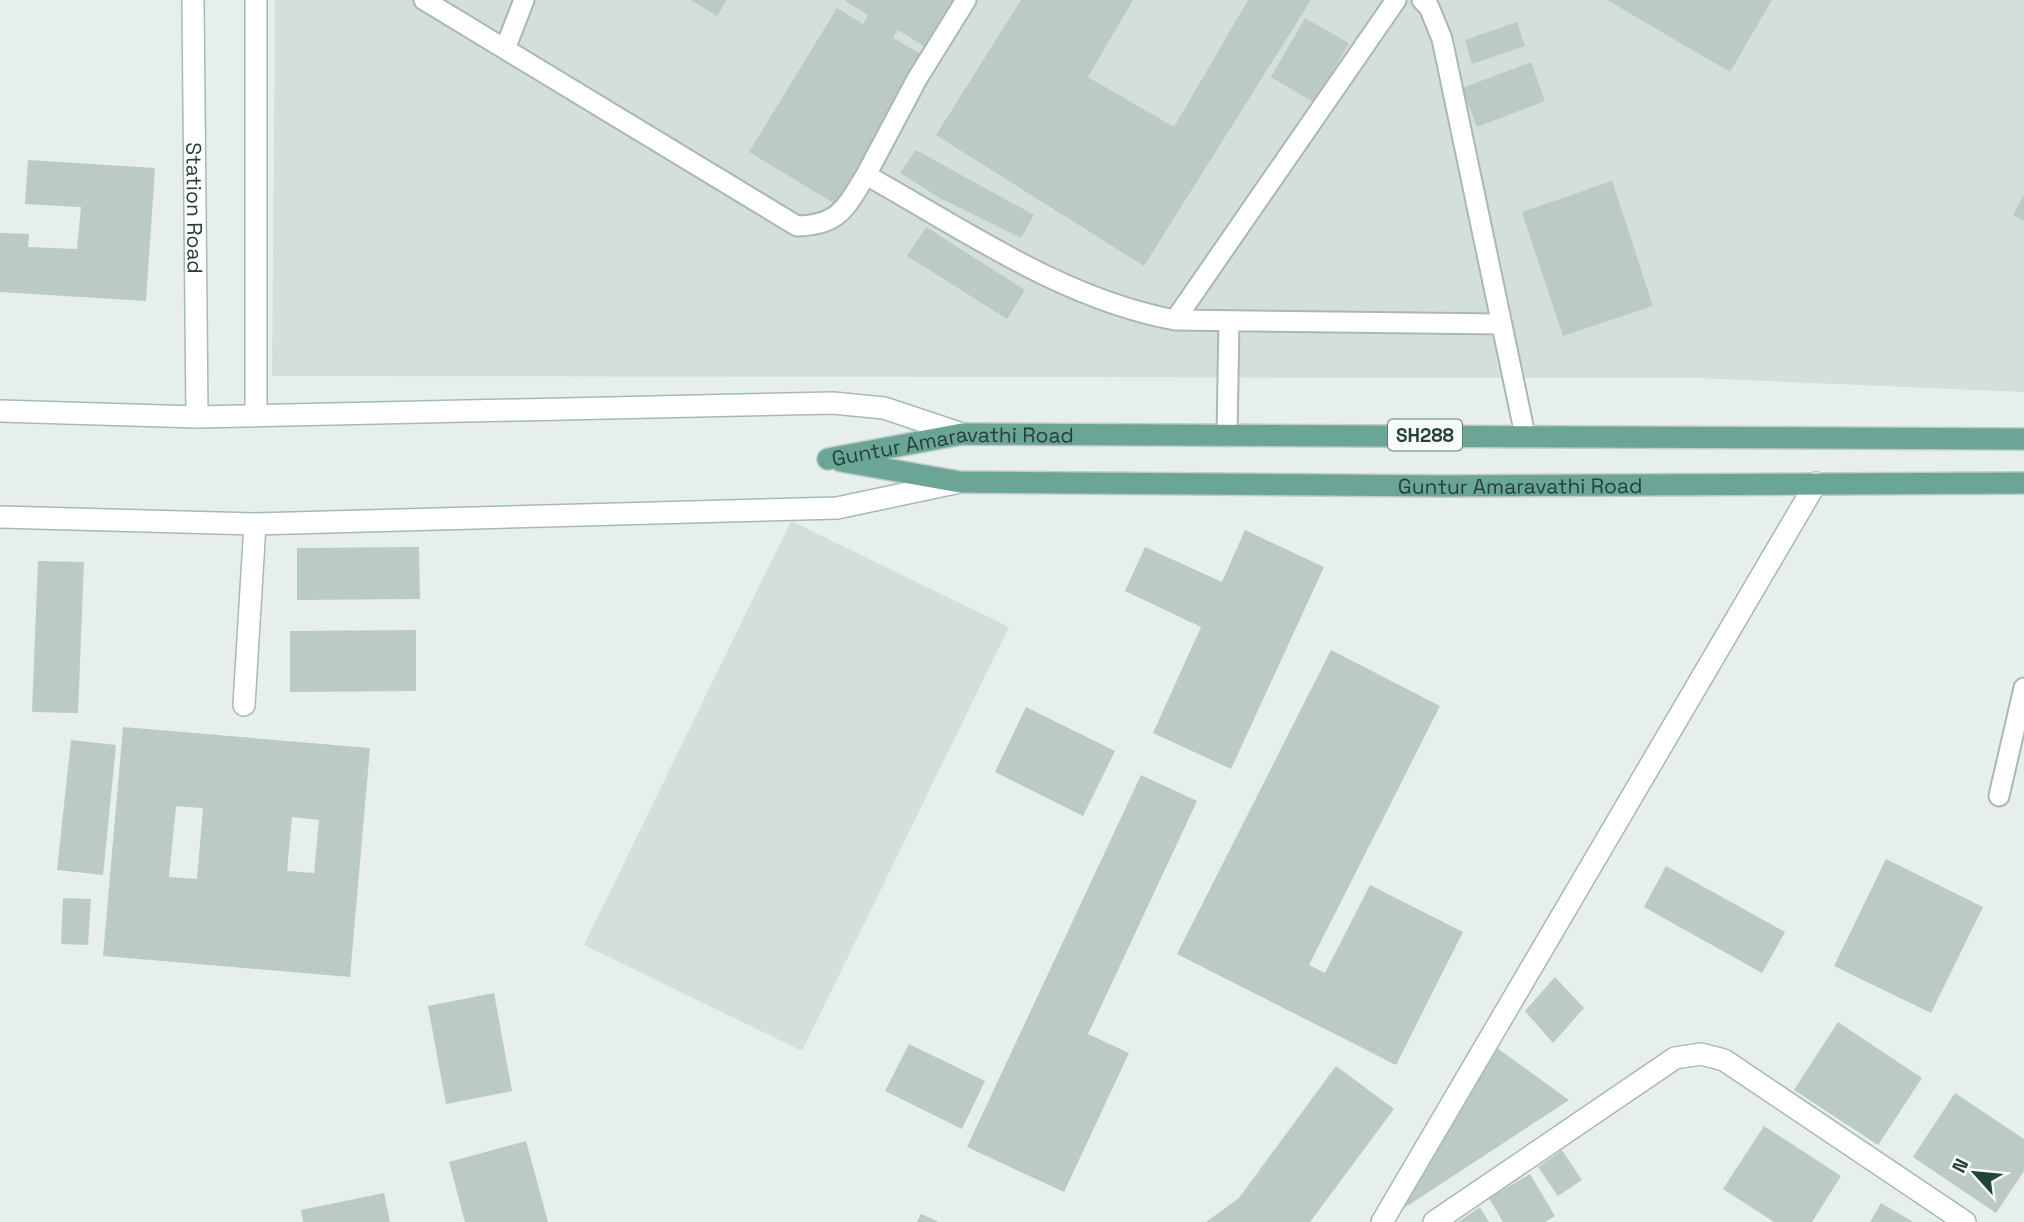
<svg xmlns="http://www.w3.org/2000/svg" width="2024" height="1222" font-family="'Space Grotesk',sans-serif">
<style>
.built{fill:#d4dfda}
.building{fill:#bbcac4;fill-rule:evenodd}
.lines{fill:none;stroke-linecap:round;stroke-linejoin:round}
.lane-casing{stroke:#a8b8b2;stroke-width:23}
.street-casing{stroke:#a8b8b2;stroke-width:24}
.secondary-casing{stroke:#a4bbb3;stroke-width:24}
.primary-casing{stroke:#c2cac8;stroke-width:24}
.lane{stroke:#fff;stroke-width:19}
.street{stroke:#fff;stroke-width:21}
.secondary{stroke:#fff;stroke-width:21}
.primary{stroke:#6aa596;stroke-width:21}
.labels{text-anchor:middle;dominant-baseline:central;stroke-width:5;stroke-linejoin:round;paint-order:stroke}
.shield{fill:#f7fbf9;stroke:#637a73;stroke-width:2}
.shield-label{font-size:19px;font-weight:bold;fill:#24423a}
.street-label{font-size:21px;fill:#24423a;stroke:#f7fbf9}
</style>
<rect width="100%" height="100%" fill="#e6efeb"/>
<path class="built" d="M275 0H2024V392L1695 378 272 376Z
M791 521 1009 627 802 1051 584 945Z"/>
<path class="building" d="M691 0H727L717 16Z
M844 0H961L930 50 898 30 893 38 926 57 835 204 749 152 837 8 863 24 868 15Z
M1021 0H1133L1088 77 1174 127 1248 0H1311L1144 266 936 135Z
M1607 0H1772L1730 72Z
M1305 18 1349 43 1315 103 1271 77Z
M1517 22 1525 46 1472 64 1465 40Z
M1531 62 1545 101 1477 127 1462 88Z
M916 150 1034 215 1021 238 940 198 900 173Z
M28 160 155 168 146 301 0 292V233L29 234 28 247 77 249 81 207 25 204Z
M1612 181 1653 306 1563 336 1522 212Z
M2024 195V221L2013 215Z
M926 227 1025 290 1007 319 907 256Z
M1245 530 1324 567 1231 769 1153 733 1201 627 1125 591 1145 547 1222 582Z
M419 547 420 599 297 600V548Z
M38 561 84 562 78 713 32 712Z
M416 630V691L290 692V631Z
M1331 650 1440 706 1309 965 1325 973 1370 885 1463 932 1396 1065 1177 954Z
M1026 707 1115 751 1083 816 995 772Z
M123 727 370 748 350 977 103 956ZM176 806 203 808 197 879 169 877ZM292 817 319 820 314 873 287 871Z
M71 740 116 745 103 875 57 870Z
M1141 775 1197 801 1088 1034 1129 1053 1064 1192 967 1147Z
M1886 859 1983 907 1931 1013 1834 966Z
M1666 866 1785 932 1762 973 1644 907Z
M63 898 91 899 88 945 61 944Z
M1555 977 1584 1008 1553 1043 1525 1011Z
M494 993 512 1091 446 1104 428 1006Z
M1838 1022 1922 1078 1878 1145 1794 1090Z
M909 1044 985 1081 962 1129 885 1091Z
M1497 1048 1569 1100 1392 1216Z
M1336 1066 1394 1109 1310 1222H1206L1239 1198Z
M1955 1093 2024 1139V1171L1996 1213 1913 1157Z
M1764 1126 1841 1176 1812 1222H1774L1723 1189Z
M526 1141 548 1222H465L449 1162Z
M1562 1150 1582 1180 1558 1196 1538 1167Z
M1530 1174 1555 1216 1545 1222H1503L1489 1198Z
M384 1193 390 1222H303L301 1210Z
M1881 1203 1913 1222H1870Z
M1480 1207 1489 1222H1458Z
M921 1214 939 1222H917Z"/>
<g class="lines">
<defs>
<path id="lane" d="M424 0 797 226C840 225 846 207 866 175 965 230 1062 299 1175 320L1396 0
M1422 0 1429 7 1442 39 1525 435
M505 49 524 0
M866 175 917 79 966 0
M1175 320 1501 324
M1227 436 1229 321
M1999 796 2024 688"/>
<path id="street" d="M244 705 255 524
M1382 1222 1816 483
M1434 1222 1675 1058 1701 1054 1724 1060 1965 1222"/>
<g id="secondary">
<path id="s1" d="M193 0 197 417"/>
<path d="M256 0V415"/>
<path d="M0 411 197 417 833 403 884 408 962 434"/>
<path d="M0 517 255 524 837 508 960 482"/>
</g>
<g id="primary">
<path id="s2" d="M828 459 962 434 2024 439"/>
<path id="s3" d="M841 461 960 482 1444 486 2024 483"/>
</g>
</defs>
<use href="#lane" class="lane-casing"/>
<use href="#street" class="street-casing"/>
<use href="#secondary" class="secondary-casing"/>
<use href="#primary" class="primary-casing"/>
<use href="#lane" class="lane"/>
<use href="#street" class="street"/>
<use href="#secondary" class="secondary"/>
<use href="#primary" class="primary"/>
</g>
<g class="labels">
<rect class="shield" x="1388" y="419.5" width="74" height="31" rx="5"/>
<g class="shield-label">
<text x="1425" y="435">SH288</text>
</g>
<g class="street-label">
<text stroke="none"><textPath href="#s1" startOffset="208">Station Road</textPath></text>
<text stroke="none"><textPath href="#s2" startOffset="126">Guntur Amaravathi Road</textPath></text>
<text stroke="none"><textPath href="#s3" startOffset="681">Guntur Amaravathi Road</textPath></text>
</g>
</g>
<g transform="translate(1975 1173) rotate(297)" stroke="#f7fbf9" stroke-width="5" paint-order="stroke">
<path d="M0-5L12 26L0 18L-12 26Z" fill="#24423a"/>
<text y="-10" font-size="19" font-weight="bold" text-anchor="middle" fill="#24423a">N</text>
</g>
</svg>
